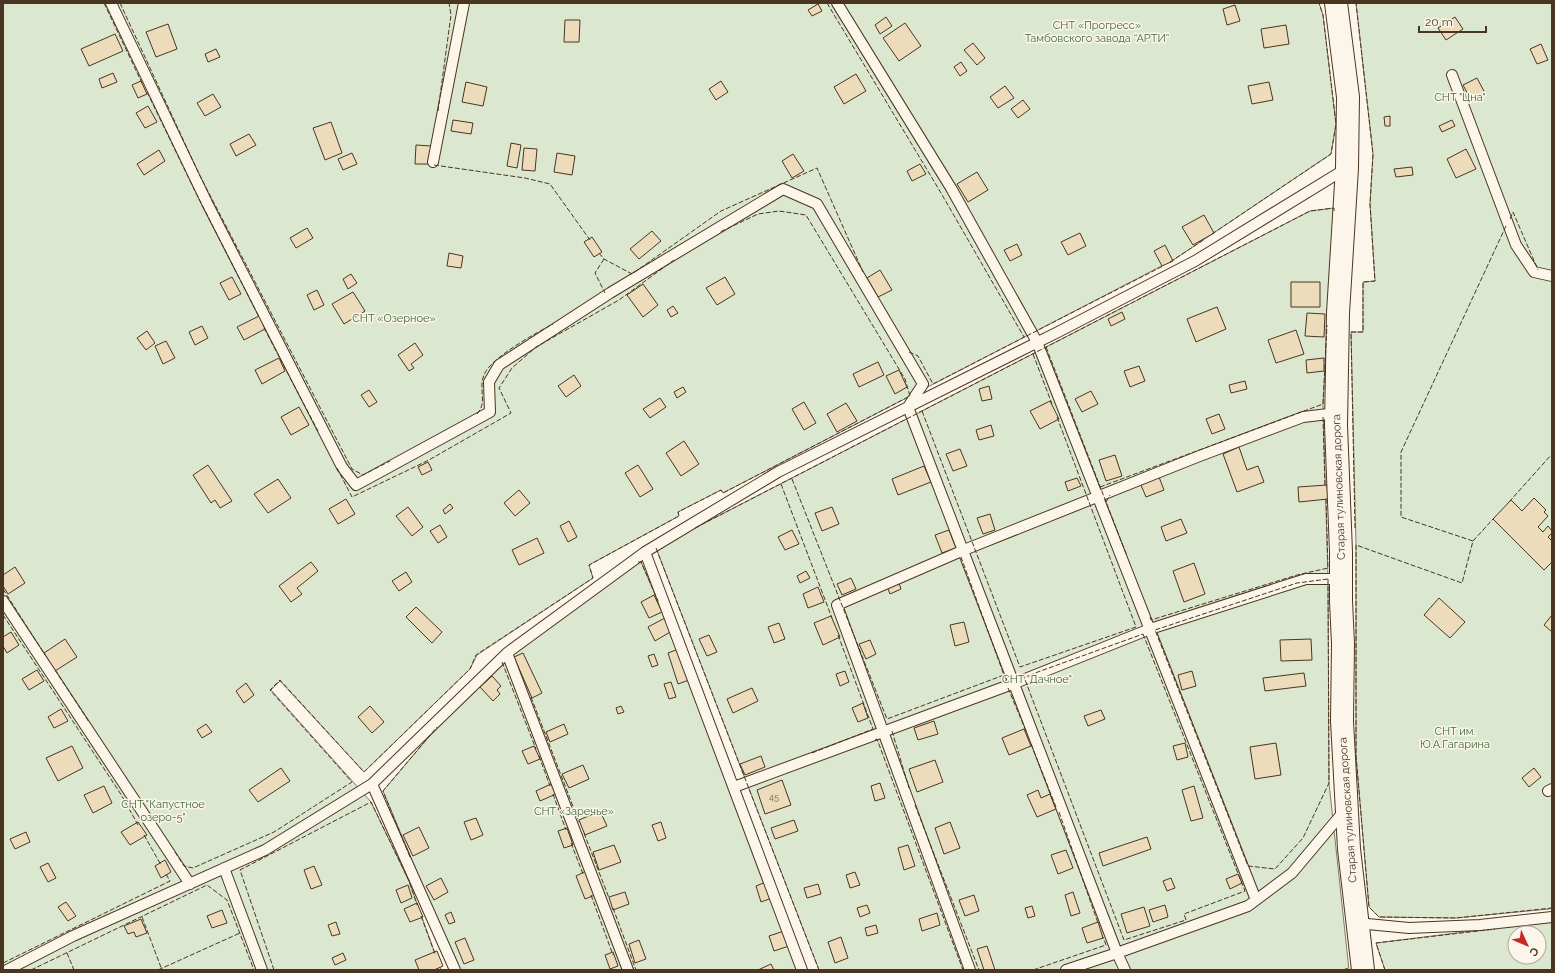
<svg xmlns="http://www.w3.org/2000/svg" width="1555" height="973" font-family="Raleway,sans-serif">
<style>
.green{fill:#dce7d0;stroke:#887966;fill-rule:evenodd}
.building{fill:#ecdcbc;stroke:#4a3520}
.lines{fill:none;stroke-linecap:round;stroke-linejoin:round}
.lane-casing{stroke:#4a3520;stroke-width:12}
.secondary-casing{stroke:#4a3520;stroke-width:24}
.lane{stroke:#fbf6e9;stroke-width:10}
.secondary{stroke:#fbf6e9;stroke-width:22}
.fence{stroke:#4a3520;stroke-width:1;stroke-dasharray:5 2;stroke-linecap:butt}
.labels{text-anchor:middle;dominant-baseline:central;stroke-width:3;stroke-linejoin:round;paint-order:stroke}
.number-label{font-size:9px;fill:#725f47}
.park-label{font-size:11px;fill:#436837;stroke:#fbf6e9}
.street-label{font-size:11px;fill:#4a3520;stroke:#fbf6e9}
</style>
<rect width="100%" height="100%" fill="#fbf6e9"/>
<path class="green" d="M3 3H1319L1323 15 1336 124 1331 154 1175 259 723 493 721 490 678 512 679 516 589 565 593 578 477 655 470 669 364 772 280 681 271 690 371 802 409 881 441 970H3Z
M1356 3H1552V908L1549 909 1456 918 1379 917 1369 907 1356 756V545L1351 332H1363V282L1375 281 1370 204 1373 154Z
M1334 208 1323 404 1328 579 1329 783 1349 970H819L656 548 1310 211Z
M634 561 641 562 700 696 802 970H458L383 791 462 698 502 662Z
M1552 921V970H1385L1376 943ZM1515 933H1539V957H1515Z"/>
<path class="building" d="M818 4 822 11 812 16 808 10Z
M1235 5 1240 21 1227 25 1223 9Z
M886 17 892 26 880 34 875 25Z
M1455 17 1463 29 1446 40 1438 28Z
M565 20H580L579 42H564Z
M905 23 921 46 899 61 883 38Z
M168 24 177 49 156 57 146 32Z
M1286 25 1289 44 1264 48 1261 29Z
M115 34 123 51 89 66 81 49Z
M973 43 985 58 977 65 964 50Z
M1541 44 1548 60 1537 64 1530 49Z
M216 49 220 57 208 62 205 54Z
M961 62 967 71 960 76 954 67Z
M113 73 117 82 102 88 99 79Z
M856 74 866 91 844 104 834 87Z
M1477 78 1485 93 1471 100 1463 85Z
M141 81 147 94 138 98 132 85Z
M721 81 728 92 716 100 709 89Z
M466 82 487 87 483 106 462 102Z
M1269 82 1273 100 1252 104 1248 86Z
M1005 86 1014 98 998 108 990 97Z
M213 94 221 107 205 116 197 103Z
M1023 100 1030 109 1018 118 1011 109Z
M148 106 157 122 145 128 136 113Z
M1390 116V126H1385L1384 117Z
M453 120 473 123 471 134 451 131Z
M1452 120 1455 126 1442 132 1439 126Z
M331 122 342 153 325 160 313 128Z
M249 134 256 145 236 156 230 144Z
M511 143 521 145 517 168 507 166Z
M416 145 431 146V164H415Z
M524 148 537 149 535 171 522 170Z
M1466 149 1476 169 1456 178 1447 159Z
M159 150 165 161 144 175 137 164Z
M352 153 357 164 343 170 338 159Z
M557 153 575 156 572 175 554 172Z
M793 154 804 171 792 178 782 161Z
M920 164 926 174 912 181 907 171Z
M1412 167 1413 175 1396 177 1394 169Z
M977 172 988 190 968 202 957 184Z
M1204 215 1214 233 1193 245 1182 227Z
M307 228 313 238 296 248 290 238Z
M652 231 661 241 639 259 630 249Z
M1080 233 1086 246 1068 255 1061 242Z
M592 237 602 252 594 257 584 242Z
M1017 244 1022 255 1010 261 1004 250Z
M1165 245 1173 261 1162 266 1154 251Z
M449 253 463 256 461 268 447 266Z
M880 270 892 290 878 297 867 278Z
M351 274 357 283 348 289 343 279Z
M232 277 241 294 229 300 220 283Z
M725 277 735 294 717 305 706 288Z
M1291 282H1320V307H1291Z
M643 284 658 305 643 317 627 295Z
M317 290 324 305 314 310 307 295Z
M353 292 365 311 344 324 332 304Z
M673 306 678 313 671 317 667 310Z
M1217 307 1226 329 1196 342 1187 319Z
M1122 312 1125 319 1111 326 1108 319Z
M1307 313 1325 314 1324 337 1305 336Z
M259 316 265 329 244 340 237 327Z
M202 326 208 338 195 345 189 332Z
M1296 330 1304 354 1276 363 1268 340Z
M147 331 155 343 146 350 137 338Z
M166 341 175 358 163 364 155 346Z
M415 343 423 355 411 364 414 368 409 371 398 355Z
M279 358 285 371 262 384 255 370Z
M1324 358V371L1307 373 1306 360Z
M878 362 884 375 859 387 853 374Z
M1139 366 1145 381 1130 387 1124 371Z
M899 370 907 387 895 394 886 376Z
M574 375 581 386 566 397 558 386Z
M1245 381 1247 389 1231 393 1229 385Z
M989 386 992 399 982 401 979 389Z
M683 387 686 392 677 398 674 392Z
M369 390 377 402 369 407 361 395Z
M1091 391 1098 404 1082 412 1075 399Z
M660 398 666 407 650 418 643 409Z
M1050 401 1059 419 1040 429 1030 411Z
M804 402 816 423 804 430 792 409Z
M846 403 857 421 837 432 827 414Z
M299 407 309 425 291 435 281 417Z
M1219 414 1225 429 1212 434 1206 419Z
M991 425 994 436 979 440 976 430Z
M684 441 699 464 681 476 666 453Z
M1239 447 1247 470 1258 466 1264 482 1237 492 1223 454Z
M960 449 967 466 953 471 946 454Z
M1115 455 1122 476 1106 481 1099 460Z
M428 462 432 470 422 475 418 467Z
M208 465 232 501 220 508 215 500 211 503 193 475Z
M638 465 653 489 640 497 625 473Z
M924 466 931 482 898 495 892 479Z
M1159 477 1164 490 1146 497 1141 485Z
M1077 478 1081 486 1068 491 1065 482Z
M278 479 291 498 268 513 254 494Z
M1327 485 1328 499 1299 502 1298 487Z
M519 490 530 503 515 516 504 503Z
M1534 498 1546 510 1544 512 1548 516 1538 527 1543 532 1548 526 1552 531V533L1548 537 1552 541V562L1544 570 1493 519 1511 500 1522 511Z
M346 499 355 514 338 524 329 509Z
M450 504 453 508 445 514 443 510Z
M408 507 423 527 412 536 396 516Z
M832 507 839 524 822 531 815 513Z
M990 514 995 530 983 534 977 518Z
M1181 519 1187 533 1166 541 1161 527Z
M569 521 577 537 568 542 560 526Z
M440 525 447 537 438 543 430 531Z
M792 530 799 544 785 550 778 537Z
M949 530 956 548 942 553 935 535Z
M537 538 544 553 519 565 512 550Z
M311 562 318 571 297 588 302 594 291 602 279 586Z
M1194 563 1205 594 1184 602 1173 571Z
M15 567 25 583 8 594 3 586V575Z
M806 571 810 578 800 583 797 576Z
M406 572 412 582 399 591 392 581Z
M897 577 901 589 890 594 885 581Z
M851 578 856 589 842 595 837 584Z
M818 587 824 602 808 608 803 594Z
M654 595 662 612 649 618 641 602Z
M1439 598 1465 622 1450 638 1424 615Z
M416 607 442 632 432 643 406 617Z
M1552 615V632L1544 625Z
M831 616 840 637 823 645 814 623Z
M665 618 672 631 655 641 648 627Z
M964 622 969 642 955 646 950 625Z
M779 623 785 639 774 643 768 627Z
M11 632 19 645 7 653 3 646V637Z
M709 635 717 652 707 656 699 639Z
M65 639 77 657 55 671 44 653Z
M1311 639 1312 660 1281 661 1280 640Z
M870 640 876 654 866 659 859 644Z
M681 648 692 679 678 684 668 653Z
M523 653 542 693 532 698 514 657Z
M654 654 658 665 652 667 648 656Z
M37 670 44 681 29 690 22 679Z
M845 671 849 682 840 686 836 674Z
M1192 671 1196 686 1182 690 1178 675Z
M1304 673 1306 686 1265 691 1263 678Z
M492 676 501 686 497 690 500 694 493 701 480 687Z
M671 682 676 697 669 699 664 684Z
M246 683 254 695 244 703 236 691Z
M752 688 758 701 733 713 727 699Z
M863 703 868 718 858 722 852 708Z
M370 706 384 722 372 733 358 717Z
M621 706 624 712 618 714 616 708Z
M61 709 68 721 54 728 48 717Z
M1101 710 1105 719 1088 726 1084 716Z
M934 721 938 734 918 740 914 728Z
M206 724 212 732 202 738 197 730Z
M564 724 568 734 550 742 546 732Z
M1024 729 1031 746 1009 755 1002 738Z
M1185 743 1188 757 1177 760 1173 746Z
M1276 743 1281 775 1255 779 1250 747Z
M72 746 83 768 58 781 46 758Z
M534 746 540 759 528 764 522 751Z
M761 756 765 767 745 775 740 764Z
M935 760 943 782 917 792 909 769Z
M583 765 589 779 569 788 562 774Z
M281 768 290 781 258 802 249 790Z
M1534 768 1541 777 1529 787 1522 778Z
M782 780 791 805 765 814 757 790Z
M880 783 885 798 875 801 871 786Z
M551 784 556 794 540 801 536 791Z
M104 786 112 803 93 813 84 795Z
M1194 786 1203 818 1191 821 1182 790Z
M1038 790 1041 798 1050 794 1056 809 1037 817 1027 795Z
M600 811 607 826 585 835 579 820Z
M476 818 483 835 471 840 464 822Z
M794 820 798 831 775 839 771 828Z
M138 822 147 835 130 845 121 832Z
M661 822 666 838 658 841 652 825Z
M950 822 960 848 944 854 935 828Z
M419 827 429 848 413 856 403 835Z
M567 828 573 845 564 848 558 831Z
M26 832 30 842 15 849 10 839Z
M1147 837 1151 849 1103 866 1099 853Z
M614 845 621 862 599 870 593 852Z
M908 845 915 866 904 870 898 848Z
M1066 850 1073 868 1058 874 1051 855Z
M165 860 171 872 161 878 155 866Z
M48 863 56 878 48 882 40 867Z
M314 866 322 885 311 889 304 870Z
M586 871 595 895 585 899 576 876Z
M855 872 860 885 850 888 846 875Z
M1238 874 1242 883 1230 889 1226 879Z
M441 878 448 892 434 900 426 886Z
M1171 878 1175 888 1167 891 1163 881Z
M766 882 772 898 761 902 756 886Z
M818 884 821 894 807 898 804 888Z
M408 885 412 898 401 903 396 890Z
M625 892 629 904 613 910 609 897Z
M1073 892 1080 913 1071 916 1065 895Z
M974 895 979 911 965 916 959 900Z
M66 902 76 916 68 921 58 907Z
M417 903 423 917 410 922 404 909Z
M867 905 870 913 860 917 857 908Z
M1165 905 1168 917 1153 922 1149 910Z
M1032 906 1035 916 1028 918 1025 908Z
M1144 907 1150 926 1127 933 1121 914Z
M222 910 227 923 212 928 207 916Z
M451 912 455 922 449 924 445 915Z
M937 913 940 925 922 931 919 919Z
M141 919 147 933 136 937 134 932 128 934 124 926Z
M336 922 340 934 332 936 328 925Z
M1098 922 1103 938 1087 943 1082 928Z
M876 925 878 933 867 936 865 928Z
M787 930 792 945 774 951 769 936Z
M841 937 848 958 835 963 828 942Z
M465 938 474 960 464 964 455 942Z
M639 940 646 959 635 963 629 944Z
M987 946 995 970H984L977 949Z
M437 951 443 966 434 970H419L415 960Z
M613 952 618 966 610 969 605 955Z
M343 953 346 960 335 965 332 958Z
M771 964 774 970H758Z"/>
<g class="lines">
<defs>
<path id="lane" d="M111 3 207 203 342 467 356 485 490 412 489 382 499 365 610 293 783 189 817 204 923 384 908 407 1117 953 1066 970
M837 3 951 188 1037 342 1256 900
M1452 75 1516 245 1534 272 1552 276
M433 162 464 3
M645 552 802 970
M3 601 190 884
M507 653 628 970
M372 784 455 970
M734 787 1015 683 1150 629 1306 579H1341
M1548 791 1552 789
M224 868 262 970
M1357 923 1409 928 1480 925 1552 917
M7 970 73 936 265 850 372 784 507 653 645 552 778 472 1060 331 1195 261 1347 168
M970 970 837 605 964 550 1197 457 1303 417 1337 413
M1125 970 1117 953 1248 906 1292 873 1345 810"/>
<path id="secondary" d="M1336 3 1348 97 1347 168 1338 313 1336 425 1341 552V601L1343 644 1342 721 1349 849 1363 970"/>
</defs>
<use href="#lane" class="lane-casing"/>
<use href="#secondary" class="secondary-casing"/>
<use href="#lane" class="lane"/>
<use href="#secondary" class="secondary"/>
<path class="fence" d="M104 3 142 83
M120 3 199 174 352 469 363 475 390 461
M827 3 941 193 1024 337
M147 92 194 189 259 317
M438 111 451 15 449 3
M434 165 525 178 550 184 590 240
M1510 219 1513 212 1538 270
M1506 226 1401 452V517L1473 541 1462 583 1356 545V756L1369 907 1379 917 1456 918 1552 908
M1212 234 1331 154 1336 124 1323 15 1319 3
M599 253 604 259 632 274 721 211 817 168 863 272
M604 259 595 273 605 293
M1170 262 1205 239
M264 328 318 431
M1046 347 1127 556
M909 352 918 356 933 384 1163 266
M1033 354 1052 404
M922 411 1020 667 1136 627 1057 417
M477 414C488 402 478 389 484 375 490 358 536 333 553 324
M1323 417 1325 487
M337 468 352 497 429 460 511 413 499 388 512 368 536 347 619 300 674 260
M792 479 887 719 1004 675 961 557
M781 484 832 618
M1100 487 1323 404 1327 325
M1106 502 1110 495
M1509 502 1552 454
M695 528 1310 211 1334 208V211
M1355 528 1351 332H1363V282L1375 281 1370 204 1373 154 1356 3
M1473 541 1494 518
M656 548 819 970
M638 562H641L658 601
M1328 579 1329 783 1303 838 1275 869 1248 866 1155 630 1297 583Z
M3 589 45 655
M3 615 122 796 138 825
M1150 617 1151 620 1297 575 1328 568 1326 497
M1143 634 1245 891 1184 914 1186 920 1124 940 1024 677Z
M502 662 536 749
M55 670 89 722
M1008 688 1026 731
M531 697 579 822
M892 731 909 788
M875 740 877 739 963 970
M1031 744 1056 807
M812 753 873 729 838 635
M539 756 550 786
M553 794 566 830
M915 805 979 970
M1059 812 1098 923
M584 833 609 898
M144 835 161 865
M571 843 583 874
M175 852 184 866 193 868 274 832 352 782 270 690 280 680 364 772 470 669 476 655 593 578 589 565 679 516 678 512 721 490 723 493 910 396 905 379 806 215 779 211 758 214 720 232
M410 857 383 791 437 727
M591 895 613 955
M613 908 636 970
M421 916 435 954
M142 917 162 970
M67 953 74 970
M3 963 170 881 166 874
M31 970 207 885 227 900 254 970
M158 970 240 933
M274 970 240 870 371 802 409 881 417 905
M1033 970 1106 945 1103 937
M1343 970 1348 968 1349 970
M1385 970 1376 943 1495 929"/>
</g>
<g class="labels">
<g class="number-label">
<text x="774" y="797">45</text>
</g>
<g class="park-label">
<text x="1097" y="25">СНТ «Прогресс»<tspan x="1097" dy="13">Тамбовского завода “АРТИ”</tspan></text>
<text x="1460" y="97">СНТ "Цна"</text>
<text x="394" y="318">СНТ «Озерное»</text>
<text x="1037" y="679">СНТ "Дачное"</text>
<text x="1455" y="731">СНТ им.<tspan x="1455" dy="13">Ю.А.Гагарина</tspan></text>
<text x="163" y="804">СНТ "Капустное<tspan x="163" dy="13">озеро-5"</tspan></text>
<text x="574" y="811">СНТ «Заречье»</text>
</g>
<g class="street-label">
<text transform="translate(1339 487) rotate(-92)">Старая тулиновская дорога</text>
<text transform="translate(1348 810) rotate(-94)">Старая тулиновская дорога</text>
</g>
</g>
<rect width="1555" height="973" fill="none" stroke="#4a3520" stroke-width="8"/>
<g transform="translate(1527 945) rotate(134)"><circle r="19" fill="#fbf6e9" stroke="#b4a999"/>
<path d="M0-3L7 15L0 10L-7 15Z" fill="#c62828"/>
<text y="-6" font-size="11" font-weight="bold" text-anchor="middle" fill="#4a3520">С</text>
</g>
<path d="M1419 26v6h67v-6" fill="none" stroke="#4a3520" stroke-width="2"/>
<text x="1425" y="26" font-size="12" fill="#4a3520" stroke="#fbf6e9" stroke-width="3" paint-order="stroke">20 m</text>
</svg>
